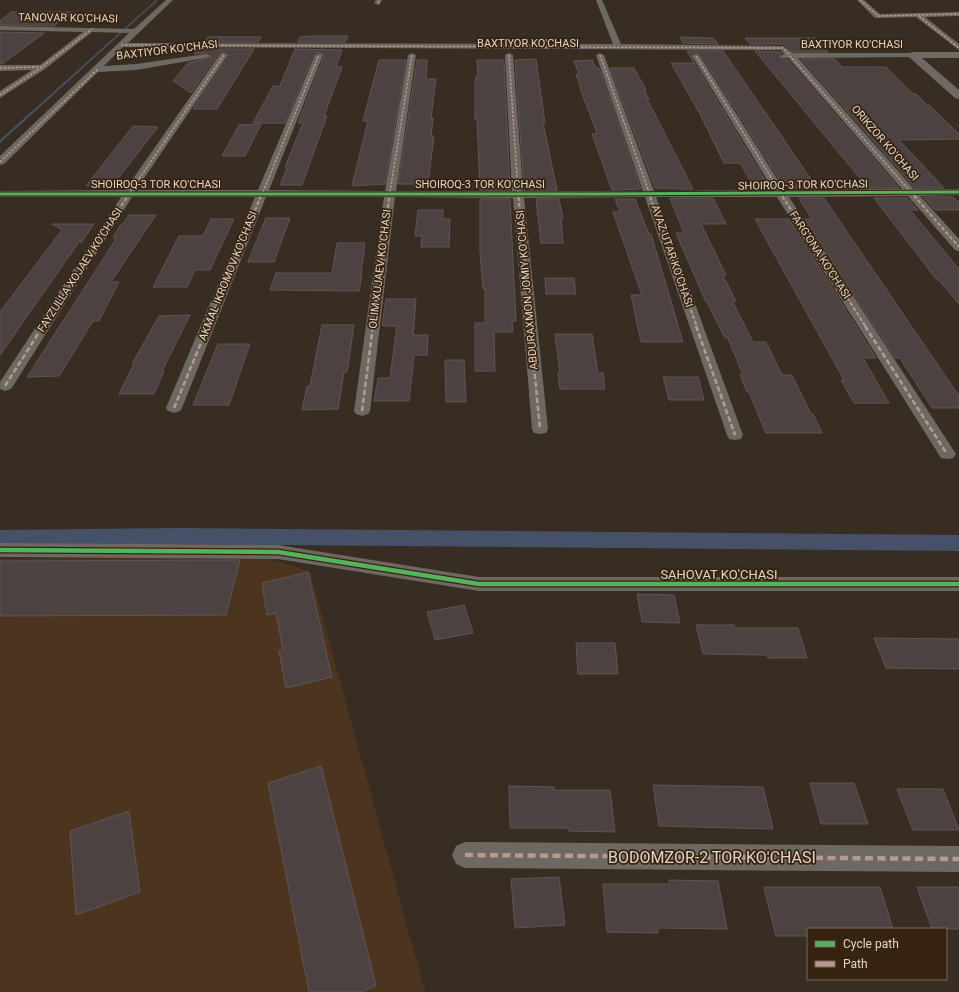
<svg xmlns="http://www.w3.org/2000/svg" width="959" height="992" font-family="Roboto,sans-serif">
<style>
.built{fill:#4c341e}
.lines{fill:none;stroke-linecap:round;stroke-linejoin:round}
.stream{fill:#465168;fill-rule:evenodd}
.canal{fill:#465168;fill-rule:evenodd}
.building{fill:#4c4241;stroke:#5f5654}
.street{fill:#6e6863;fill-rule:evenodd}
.secondary{fill:#706963;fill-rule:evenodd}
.quiet-far3{stroke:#b69a8f;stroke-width:1.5;stroke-dasharray:2.5 1.5;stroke-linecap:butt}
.quiet-far2{stroke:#b69a8f;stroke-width:2;stroke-dasharray:4 2;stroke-linecap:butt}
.quiet-far1{stroke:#b69a8f;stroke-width:2.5;stroke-dasharray:5.5 2.5;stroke-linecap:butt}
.quiet{stroke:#b69a8f;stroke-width:4.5;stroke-dasharray:8 4.5;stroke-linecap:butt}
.cycleway-far1-casing{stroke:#362310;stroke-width:5}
.cycleway-casing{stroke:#362310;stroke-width:7}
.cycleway-far1{stroke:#56b35d;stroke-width:3}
.cycleway{stroke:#56b35d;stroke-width:4.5}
.labels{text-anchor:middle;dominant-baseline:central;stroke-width:3.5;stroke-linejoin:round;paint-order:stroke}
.far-street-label{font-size:11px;fill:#e1d4c8;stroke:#362310}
.street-label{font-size:13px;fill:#e1d4c8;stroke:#362310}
.near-street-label{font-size:16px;fill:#e1d4c8;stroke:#362310}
</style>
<rect width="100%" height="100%" fill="#382d23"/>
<path class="built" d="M262 557 310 571 425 992H0V559Z"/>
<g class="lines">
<path class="stream" d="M156 0H158L0 143V140Z"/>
<path class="canal" d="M178 528 959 535V551L178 544 0 546V530Z"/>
</g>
<path class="building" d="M11 12H73L54 26 0 25V21Z
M0 32 44 33 2 64H0Z
M311 36H348L345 42H298L300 37Z
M208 37H261L258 42H204Z
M680 37 713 38 718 44 683 43Z
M745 38H816L828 52H793L783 44H750Z
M198 49H254L217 109H193L229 56V54L224 52H220L191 93 173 81 188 63 206 59 211 57 206 53 194 54Z
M295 49 342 50 336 67H342L324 116H327L302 185H280L287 168 285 167 303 123H298L324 56V54L318 52 314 54 285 123H253L273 86H280Z
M687 51H723L817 188H793L792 186 784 187 701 55 695 53 691 57 769 187H754L740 163H724L700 114 671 63H694Z
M755 51 780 52 782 53 779 56 780 59 788 60 899 188H868Z
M536 59 545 123H543L557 190H524L515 60Z
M801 59H835L842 67H886L913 94H916L927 105H929L959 134V139L899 140 944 188H915Z
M379 60H406L385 184 352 186 368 121H363Z
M417 60H427L426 79H436L431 118H433L431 136H434L428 184H398Z
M477 60H504L510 190H480L477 119H475V79H477L476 76H478Z
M592 60 596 68H599L641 189 612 190 592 134 597 133 580 88H581L576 74H579L574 61Z
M610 68H634L646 90H644L649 99H647L693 189 655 188Z
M261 124 245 156H222L239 125Z
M133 126 158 127 112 186H86Z
M923 197H953L959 203V210H935Z
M670 198H713L726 224H701L726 275 723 276 736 301H732L753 342H766L782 375H792L811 414H813L822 433H766L749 392H747L740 375H743L728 338H725L707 302H706L676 233H684Z
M799 198H824L959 396V408H932L900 358H895L805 219H812Z
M874 198H907L918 210H910L959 269V304L939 280H937Z
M480 199H510L516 321H512L513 332H494L495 371H475V323H485V289H483L480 252Z
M536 199H559L563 218H561L563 243H541Z
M615 199H635L649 234H651L683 342H641L631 295H642L613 212H620Z
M418 210H443V219H450L449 247H421L422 236H415Z
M129 215H156L111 282H119L99 321H93L59 376 27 377 116 239 113 238 121 224H123Z
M266 218H290L274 262H248Z
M211 219H234L210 270H195L187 287H153L179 236H203Z
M755 219H789L876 358H863L889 403H854L841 380H844Z
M52 224H94L81 243 79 242 0 355V312L62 230Z
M337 243H365L361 274H362L359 291 270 290 276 273H332Z
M545 278H574L576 294H546Z
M386 299H416L413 335H428L427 355H414L409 401H374L378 378H390L397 326H382Z
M190 315 162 371H164L154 394H119L134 364H132L159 316Z
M322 325H354L347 372H344L338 409 302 410 307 386H310Z
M555 334H592L598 373H603L605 389H560L558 373H560Z
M218 344H250L229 405H193Z
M445 360H464L466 402H446Z
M663 377H698L704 400H669Z
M240 560 226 615 0 616V561Z
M308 572 332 677 286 688 279 651 283 650 276 613 267 615 262 583Z
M637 594 674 595 680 623 642 622Z
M464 605 473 633 435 640 427 612Z
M696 625H734L735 628H798L807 658H768L767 655 703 654Z
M874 638 959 639V669L886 668Z
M576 643H615L618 674H578Z
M321 766 376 986 361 992H309L268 783Z
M810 783H854L868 824H821Z
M653 785 763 787 773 829 659 826Z
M509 786 554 787V790H610L615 832 569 831 568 828H510Z
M897 789H943L959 830H913Z
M129 811 140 892 76 915 70 831Z
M559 877 565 925 515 928 511 879Z
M669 880 718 881 727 929 658 928V933L607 932 603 884H670Z
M764 887H880L893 929H808V936H776Z
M917 887H959V929H932Z"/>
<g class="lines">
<path class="street" d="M166 0H173L128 43 613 44 596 0H602L621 44 783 46 793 53H916L917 55 913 57 798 58 914 189H959V195L920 196 959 239V251L955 250 908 196 789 197 956 454 953 458 947 459 941 458 777 197H656L743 435 741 439 735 440 729 439 727 435 645 197 524 198 548 429 546 433 540 434 534 433 532 429 513 198 395 197 370 411 368 414 362 416 356 414 354 411 384 197H266L182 408 180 411 174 413 168 411 166 408 255 197H132L13 386 11 389 5 391 0 389V382L121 197H0V191L125 190 221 53H224L228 55 136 190H258L315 55 319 53 323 55 269 190 385 191 408 55 412 53 416 55 396 191H512L505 55 509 53 513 55 523 191H643L596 55 600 53 604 55 654 191 773 190 692 56 696 54 700 56 784 190 902 189 791 61 789 58H781L780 56 784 54 781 50 123 47 104 66 136 64 206 54 210 56 206 58 136 70 98 72 4 164 0 165V156L129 33 92 32 45 69 0 98V91L32 70 0 71V65H40L83 32 0 30V26L134 29Z
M376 0H382L380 4 378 5 374 3Z
M857 0H864L880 14 959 12V16L925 17 959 44V50L916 17 875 18Z
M0 543 278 545 479 577H959V591H479L278 559 0 557Z
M465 842 959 846V872L465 868 456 864 452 855 456 846Z"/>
<path class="secondary" d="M913 52H959V58H922L959 90V99L955 98 909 57 908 55 909 53Z"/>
<path class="quiet-far3" d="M860 0 878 16 959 14
M378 3 379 0
M919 16 959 48
M121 45 783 48 911 192
M509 55 518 192
M600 55 649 192
M696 56 780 192
M0 68 42 67
M0 95 42 67 92 29
M0 162 98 69
M130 192 224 55
M263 192 319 55
M390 192 412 55"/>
<path class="quiet-far2" d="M518 191 531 327
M648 191 697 327
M779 191 866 327
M910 191 959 247
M43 327 131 191
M207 327 263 191
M373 327 390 191"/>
<path class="quiet-far1" d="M530 326 540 429
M696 326 735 435
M865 326 947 454
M5 386 43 326
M174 408 208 326
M362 411 373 326"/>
<path class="quiet" d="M465 855 959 859"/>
<defs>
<path id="cycleway-far1" d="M0 194H599L959 192"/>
<path id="cycleway" d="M0 550 278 552 479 584H959"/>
</defs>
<use href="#cycleway-far1" class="cycleway-far1-casing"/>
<use href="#cycleway" class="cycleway-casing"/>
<use href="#cycleway-far1" class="cycleway-far1"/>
<use href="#cycleway" class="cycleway"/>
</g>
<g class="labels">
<g class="far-street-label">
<text transform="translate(68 18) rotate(1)">TANOVAR KO'CHASI</text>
<text x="528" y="43">BAXTIYOR KO'CHASI</text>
<text x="852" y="44">BAXTIYOR KO'CHASI</text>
<text transform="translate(167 50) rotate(-7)">BAXTIYOR KO'CHASI</text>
<text transform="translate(885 143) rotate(49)">ORIKZOR KO'CHASI</text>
<text x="156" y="184">SHOIROQ-3 TOR KO'CHASI</text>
<text x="480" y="184">SHOIROQ-3 TOR KO'CHASI</text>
<text transform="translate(803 185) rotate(-1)">SHOIROQ-3 TOR KO'CHASI</text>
<text transform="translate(820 255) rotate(57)">FARG'ONA KO'CHASI</text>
<text transform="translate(672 256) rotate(71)">AVAZ UTAR KO'CHASI</text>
<text transform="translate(380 269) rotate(-83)">OLIM XUJAEV KO'CHASI</text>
<text transform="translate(80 270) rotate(-57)">FAYZULLA XOJAEV KO'CHASI</text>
<text transform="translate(228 276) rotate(-68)">AKMAL IKROMOV KO'CHASI</text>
<text transform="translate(527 290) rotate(-95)">ABDURAXMON JOMIY KO'CHASI</text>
</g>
<g class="street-label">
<text x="719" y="574">SAHOVAT KO'CHASI</text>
</g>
<g class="near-street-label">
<text x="712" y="857">BODOMZOR-2 TOR KO'CHASI</text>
</g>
</g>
<rect x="807" y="928" width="140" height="52" fill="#362310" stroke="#7a6a5a"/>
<rect x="815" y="941" width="20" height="6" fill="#56b35d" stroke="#7a6a5a"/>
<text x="843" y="948" font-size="12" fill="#e1d4c8">Cycle path</text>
<rect x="815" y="961" width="20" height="6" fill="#b69a8f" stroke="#7a6a5a"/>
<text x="843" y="968" font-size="12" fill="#e1d4c8">Path</text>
</svg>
